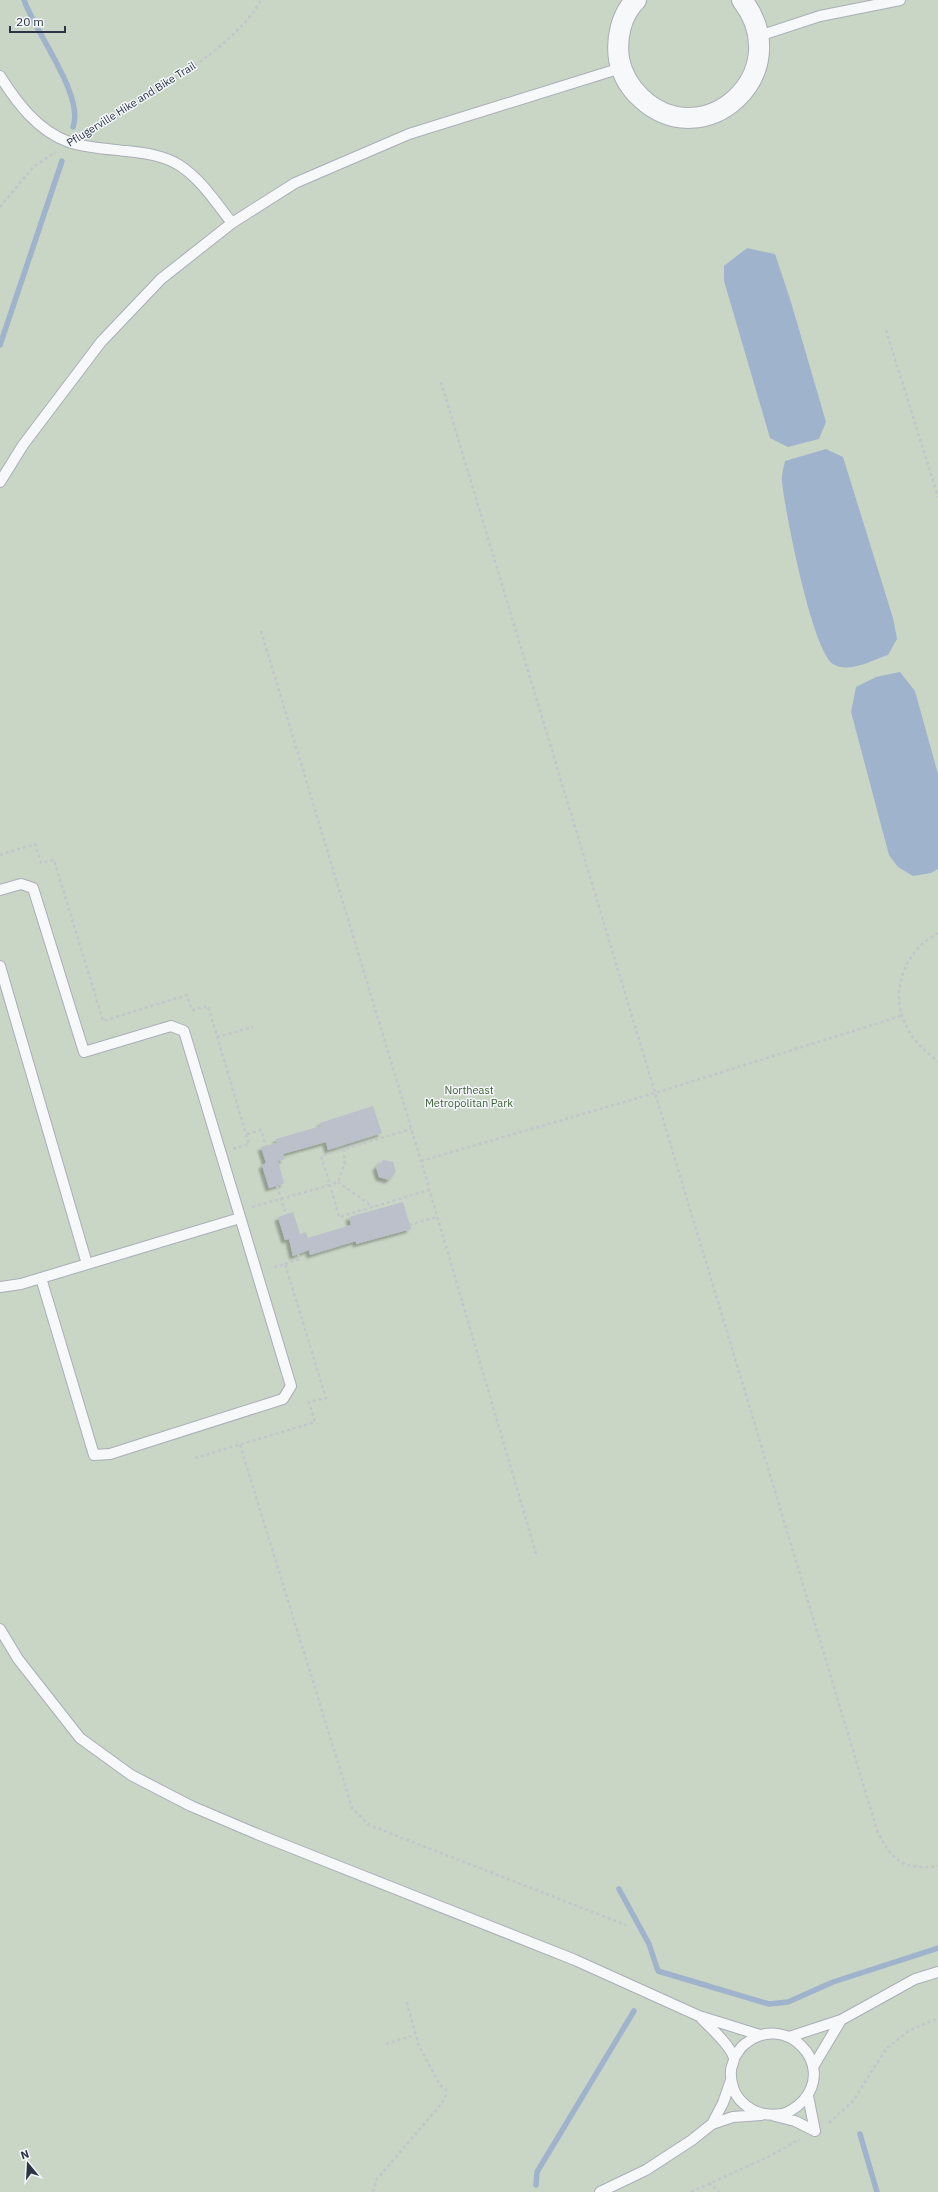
<svg xmlns="http://www.w3.org/2000/svg" width="938" height="2192" font-family="'IBM Plex Sans',sans-serif">
<style>
.green{fill:#c9d6c5}
.water{fill:#9fb4cc}
.lines{fill:none;stroke-linecap:round;stroke-linejoin:round}
.stream{stroke:#9fb4cc;stroke-width:5.5}
.building{fill:#bbc0ca;filter:url(#shadow)}
.lane-casing{stroke:#a9aeb7;stroke-width:12}
.street-casing{stroke:#a9aeb7;stroke-width:22}
.path{stroke:#c2c5cb;stroke-width:2.5;stroke-dasharray:3 3;stroke-linecap:butt}
.lane{stroke:#f7f8fa;stroke-width:10}
.street{stroke:#f7f8fa;stroke-width:20}
.labels{text-anchor:middle;dominant-baseline:central;stroke-width:3;stroke-linejoin:round;paint-order:stroke}
.street-label{font-size:11px;fill:#2b3445;stroke:#f4f6f9}
.park-label{font-size:11px;fill:#3f6138;stroke:#f4f6f9}
</style>
<defs>
<filter id="shadow"><feDropShadow dx="-3.5" dy="3.5" stdDeviation="1" flood-color="#0004"/></filter>
</defs>
<rect width="100%" height="100%" fill="#e4e7ec"/>
<path class="green" d="M0 0H938V2192H0Z"/>
<path class="water" d="M747 248 775 254 791 302 826 422 819 439 788 447 770 438 724 281V266Z
M826 449 843 457 893 618 897 639 888 655C873 660 848 674 833 664 812 650 785 511 782 482 781 475 784 467 785 461Z
M900 672 915 691 938 774V869L931 873 913 876 898 867 889 855 851 712 856 687 876 677Z"/>
<g class="lines">
<path class="stream" d="M24 0C35 32 85 96 73 127
M0 345 62 161
M619 1889 649 1944 658 1971 769 2004 788 2002 833 1982 938 1948
M860 2134 877 2192
M536 2185 537 2172 634 2011"/>
</g>
<path class="building" d="M373 1106 382 1133 328 1150 326 1142 283 1154 284 1160 278 1161 284 1182 283 1184 269 1188 262 1165 266 1163 261 1147 277 1143 276 1139 321 1126 320 1123Z
M383 1160 393 1162 396 1172 389 1180 379 1177 376 1167Z
M403 1202 411 1229 356 1244V1241L310 1255 309 1250 293 1256 289 1239 285 1240 278 1217 293 1212 300 1234 306 1232 308 1238 351 1225 349 1217Z"/>
<g class="lines">
<defs>
<path id="lane" d="M759 36 820 16 900 0
M0 76C17 103 38 131 69 142 87 148 108 149 126 151 144 153 163 155 179 165 201 179 216 203 232 223
M0 482 23 445 101 342 161 279 232 223 295 183 409 134 621 68
M0 890 21 884 33 888 84 1052 171 1026 184 1031 291 1386 283 1399 110 1454 94 1455 41 1278
M0 966 87 1264
M0 1287 21 1284 240 1218
M0 1629 18 1659 80 1738 131 1775 191 1806 257 1834 575 1960 699 2016 760 2035
M702 2019C709 2026 733 2048 734 2059 734 2062 731 2067 731 2070 730 2082 734 2095 743 2103 755 2114 767 2116 782 2114 790 2112 797 2107 803 2101 837 2063 784 2011 745 2044 740 2047 737 2054 734 2058
M841 2020 915 1979 938 1972
M789 2037 841 2020 813 2067
M731 2080 723 2103 712 2124 733 2117 761 2115
M808 2096 815 2131
M775 2116 795 2121 815 2131
M600 2192 646 2170 692 2140 712 2124"/>
<path id="street" d="M636 0C621 15 616 38 619 59 622 74 629 87 641 98 704 157 798 73 742 0"/>
</defs>
<use href="#lane" class="lane-casing"/>
<use href="#street" class="street-casing"/>
<path class="path" d="M87 131C141 98 230 55 261 0
M0 207 33 167 56 152
M886 330 938 497
M441 382 877 1830C891 1860 903 1871 938 1866
M261 631 421 1161 537 1557
M0 855 35 844 41 863 54 860 103 1021 187 995 192 1010 208 1006 249 1144 233 1149
M938 933C932 937 923 942 918 948 885 987 897 1033 938 1061
M217 1037 253 1027
M247 1134 261 1130 266 1146
M344 1149 345 1163 338 1182 330 1185 339 1217 429 1190
M421 1161 655 1093 901 1016
M338 1182 373 1207
M277 1186 286 1214
M252 1207 330 1185 321 1156 411 1129
M409 1225 437 1217
M285 1264 300 1259 298 1254
M240 1445 352 1808 369 1825 626 1925
M195 1458 315 1422 309 1402 326 1398 285 1264 271 1268
M386 2044 415 2035
M829 2123 853 2101 886 2049 908 2031 938 2018
M709 2183 719 2192
M373 2192 377 2179 442 2103 446 2095V2090L440 2085 419 2046 406 2000
M691 2192 770 2156 800 2139"/>
<use href="#lane" class="lane"/>
<use href="#street" class="street"/>
</g>
<g class="labels">
<g class="street-label">
<text transform="translate(131 104) rotate(-32)">Pflugerville Hike and Bike Trail</text>
</g>
<g class="park-label">
<text x="469" y="1090">Northeast<tspan x="469" dy="13">Metropolitan Park</tspan></text>
</g>
</g>
<g transform="translate(28 2164) rotate(342)" stroke="#f4f6f9" stroke-width="3" paint-order="stroke">
<path d="M0-3L7 15L0 10L-7 15Z" fill="#2b3445"/>
<text y="-6" font-size="11" font-weight="bold" text-anchor="middle" fill="#2b3445">N</text>
</g>
<path d="M10 26v6h55v-6" fill="none" stroke="#2b3445" stroke-width="2"/>
<text x="16" y="26" font-size="12" fill="#2b3445" stroke="#f4f6f9" stroke-width="3" paint-order="stroke">20 m</text>
</svg>
